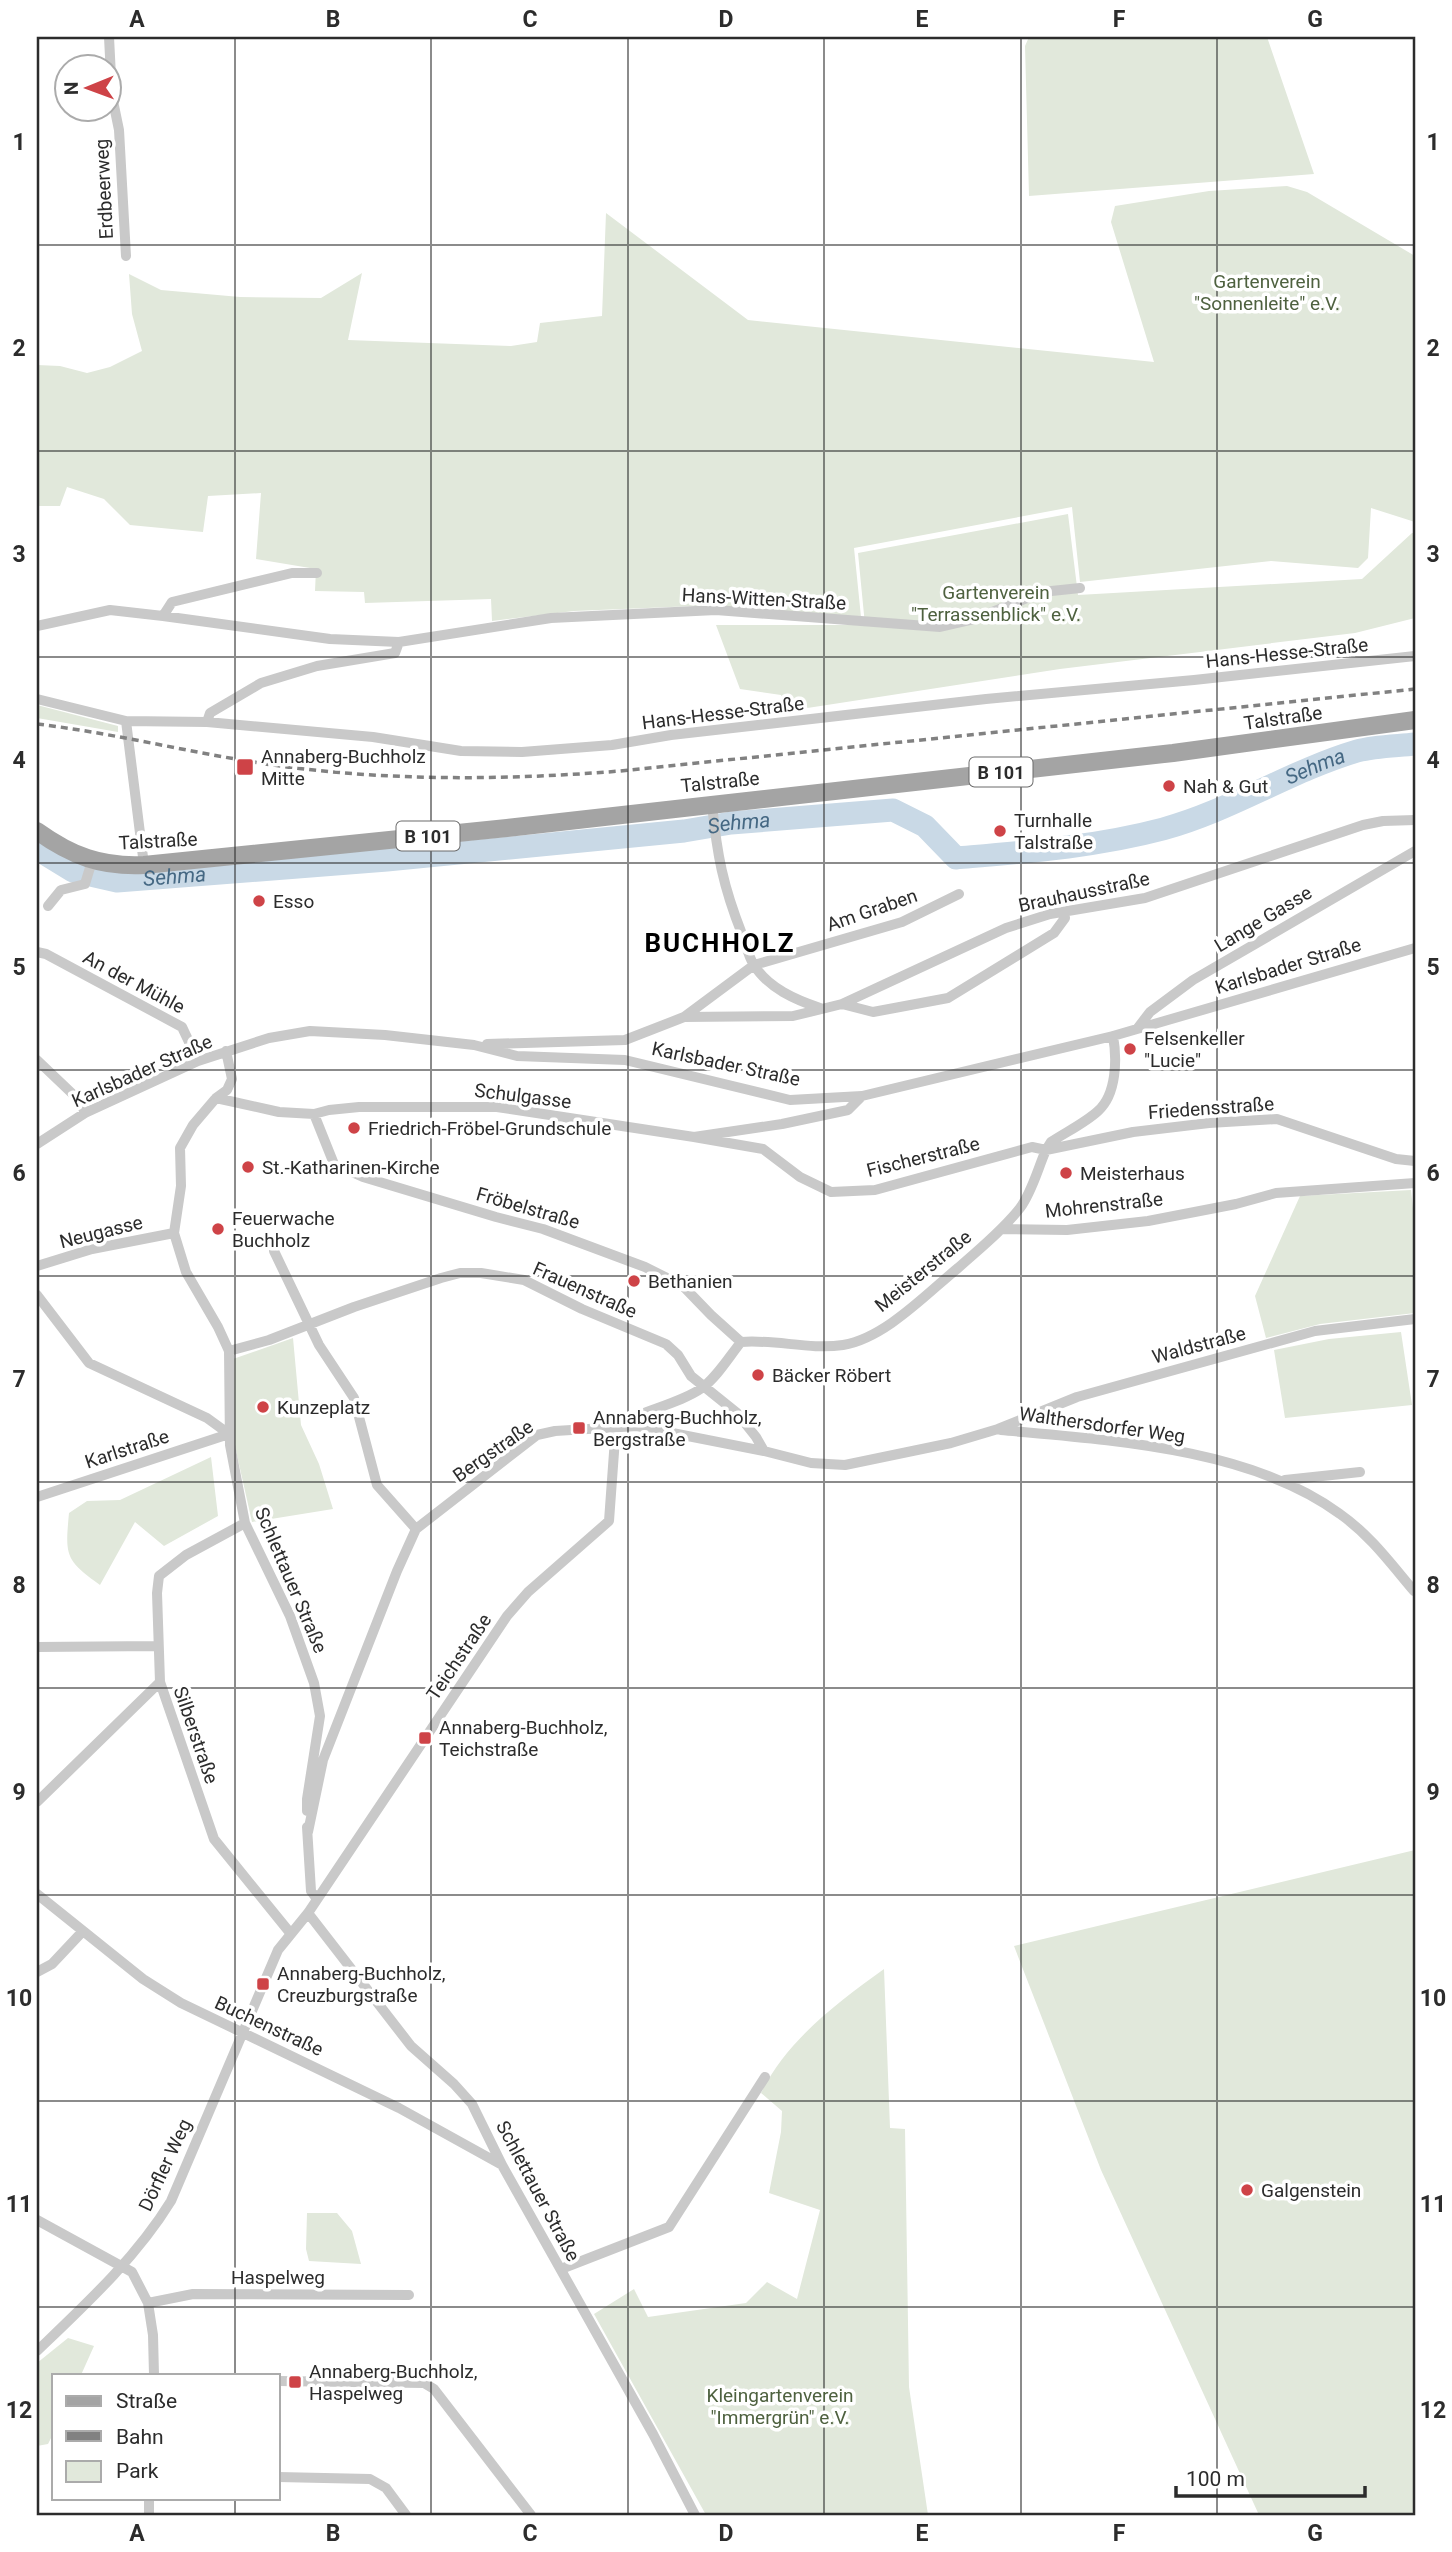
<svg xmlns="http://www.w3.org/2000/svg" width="1452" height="2552" font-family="Roboto,sans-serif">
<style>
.green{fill:#e1e8db}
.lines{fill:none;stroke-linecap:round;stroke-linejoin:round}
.river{stroke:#c9d9e6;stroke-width:23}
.minor{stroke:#c9c9c9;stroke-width:10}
.primary{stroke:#a4a4a4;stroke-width:18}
.rail{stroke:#818181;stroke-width:3.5;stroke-dasharray:7 5;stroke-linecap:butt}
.grid{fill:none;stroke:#2c2c2c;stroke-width:2;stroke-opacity:0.55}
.poi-dot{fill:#ce4347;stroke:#fff;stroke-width:2.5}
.labels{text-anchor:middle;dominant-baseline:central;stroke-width:7;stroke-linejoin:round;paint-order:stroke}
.shield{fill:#fff;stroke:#6b6b6b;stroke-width:2}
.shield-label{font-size:18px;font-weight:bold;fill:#2c2c2c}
.street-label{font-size:19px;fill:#2c2c2c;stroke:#fff}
.park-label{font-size:19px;fill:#4e613f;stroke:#fff}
.poi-label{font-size:19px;fill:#2c2c2c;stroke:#fff;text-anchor:start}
.water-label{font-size:21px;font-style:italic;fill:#456883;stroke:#fff}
.district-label{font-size:26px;font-weight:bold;letter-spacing:2px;fill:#000;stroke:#fff}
.neatline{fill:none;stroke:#2c2c2c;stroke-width:2.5}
.grid-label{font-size:23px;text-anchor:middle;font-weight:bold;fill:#2c2c2c}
</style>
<rect width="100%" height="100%" fill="#fff"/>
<path class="green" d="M1029 37H1267L1314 174 1029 196 1025 46Z
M1287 186 1307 192 1415 256V522L1371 508 1368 558 1358 568 1271 561 1080 582 1072 507 854 548 861 617 695 606 574 611 492 621 491 599 365 603 364 592 315 591 316 569 256 559 261 493 208 496 203 532 130 525 104 499 67 487 60 506H37V365L60 366 87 373 110 367 142 351 132 314 129 274 161 290 240 297 321 298 362 273 348 340 511 346 537 342 540 323 602 316 606 213 748 320 1154 362 1111 222 1115 206 1209 191Z
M1068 514 1078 595 1362 579 1412 533H1415V618L1355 633 1060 669 788 711 781 695 740 689 716 625H865L858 553Z
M37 705 118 726V732L37 718Z
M1411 1190 1413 1208H1415V1313L1320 1324 1266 1338 1255 1296 1300 1196Z
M1401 1332 1412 1405 1285 1418 1274 1350 1329 1339Z
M293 1338 301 1425 319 1464 333 1509 252 1522 232 1433 233 1359Z
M211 1457 218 1516 164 1546 135 1522 100 1585C65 1560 65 1556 69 1513L87 1501 120 1500Z
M1415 1850V2515H1259L1101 2170 1014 1946Z
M884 1969 890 2128 905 2129 909 2387 928 2515H706L594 2314 634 2289 648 2317 746 2303 767 2282 797 2299 820 2210 769 2193 781 2132 782 2111 761 2093C787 2040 837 2003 884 1969Z
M307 2213H337L352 2231 361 2264 309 2261 306 2249Z
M68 2338 94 2346 81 2375H54V2432L48 2444 37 2446V2363Z"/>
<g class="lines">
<path class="river" id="s1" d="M37 849 73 871 117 881 387 860 684 831 731 823 893 810 925 826 956 858C1025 852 1095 847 1163 829 1230 811 1290 771 1357 751 1375 746 1396 746 1415 744"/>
<path class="minor" d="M109 37 112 96 119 130 126 256
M163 616 330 639 399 642
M37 626 110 610 163 616 172 602 292 573H317
M37 699 126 721 207 722 373 737 461 751 522 752 612 745 671 735 986 699 1194 680 1415 656
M126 721 144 865
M207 722 210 713 261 683 317 666 395 653 399 642 551 618 716 610 940 627 975 619 1042 592 1080 588
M712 804C717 855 723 886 742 934 746 944 748 956 754 965 768 988 796 1000 820 1008
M48 906 61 890 85 884 92 861
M37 952 46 954 182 1027 198 1061
M842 1004 873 1012 948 998 1054 933 1065 918 1064 912
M684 1017 793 1016 842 1004 1006 928 1050 914 1145 898 1363 825 1383 821 1415 820
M1137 1029 1150 1012 1193 980 1415 851
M487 1044 625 1040 684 1017 754 965 902 922 959 894
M226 1051 232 1079 227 1090 216 1098 193 1125 180 1148 181 1186 174 1233 186 1272 218 1327 229 1351 230 1445 245 1523 290 1616 314 1683 320 1716 307 1799V1811
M37 1060 80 1101 85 1113
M216 1098 279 1112 314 1114 329 1110 359 1107H497L694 1137 782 1124 848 1110 862 1096
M314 1114 334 1164 363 1177 496 1217 543 1229 645 1267 683 1286 711 1315 741 1342
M694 1137 763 1149 800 1177 831 1192 875 1190 1032 1147 1046 1150 1133 1132 1209 1123 1277 1119 1396 1159 1415 1161
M37 1144 85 1113 198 1061 269 1038 310 1031 385 1035 474 1045 517 1056 625 1060 790 1100 862 1096 1113 1036 1415 948
M1002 1229 1067 1230 1148 1221 1236 1204 1276 1193 1415 1183
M274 1251 319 1345 354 1398 377 1485 416 1529
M37 1266 92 1249 174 1233
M37 1295 89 1363 207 1418 229 1434
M229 1351 269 1340 354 1307 441 1278 460 1273H481L524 1280 582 1309 666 1344 678 1355 691 1376 737 1413 756 1437 764 1451
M617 1425C643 1410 679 1404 702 1388 717 1377 729 1357 741 1342 775 1339 809 1350 843 1345 885 1338 926 1294 958 1268 979 1249 1002 1231 1020 1208 1032 1192 1038 1168 1046 1150L1051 1142C1066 1132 1085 1123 1098 1111 1117 1094 1117 1058 1113 1036
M1001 1430C1109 1440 1251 1448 1340 1514 1370 1535 1391 1564 1414 1591
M1285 1480 1360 1472
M37 1497 229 1434
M245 1523 186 1555 159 1576 157 1593 160 1682 214 1839 291 1934
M37 1647 158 1646
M37 1802 160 1682
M307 1827 311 1891 317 1899
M308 1832 323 1760 397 1571 416 1529 537 1435 555 1431 637 1426 764 1451 811 1463 845 1465 951 1443 998 1429 1077 1397 1315 1331 1415 1319
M37 1894 143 1979 181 2003 399 2108 502 2165
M308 1913 411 2046 454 2084 472 2104 502 2165 653 2434 695 2515
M37 1972 52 1964 83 1931
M37 2220 132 2272 148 2303 153 2335 154 2375
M561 2269 669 2227 765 2077
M148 2303 193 2294 409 2295
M37 2351C85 2305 136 2258 171 2201L278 1950 308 1913 507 1616 528 1592 609 1521 616 1425
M278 2381 424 2383 434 2389 531 2515
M278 2477 370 2479 386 2488 406 2515
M149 2515V2498"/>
<path class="primary" d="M37 831C72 856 101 867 144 865L507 828 1173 753 1415 720"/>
<path class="rail" d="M37 724C121 734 203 756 287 767 398 781 509 780 620 771L1415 689"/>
</g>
<path class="grid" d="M235 37V2375M431 37V2515M628 37V2515M824 37V2515M1021 37V2515M1217 37V2515M37 245H1415M37 451H1415M37 657H1415M37 863H1415M37 1070H1415M37 1276H1415M37 1482H1415M37 1688H1415M37 1895H1415M37 2101H1415M37 2307H1415M235 2498V2515"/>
<g class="poi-dot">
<rect x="236" y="758" width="18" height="18" rx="3.5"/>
<circle cx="1169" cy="786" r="7"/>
<circle cx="1000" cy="831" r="7"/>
<circle cx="259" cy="901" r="7"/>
<circle cx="1130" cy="1049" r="7"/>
<circle cx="354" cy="1128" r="7"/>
<circle cx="248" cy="1167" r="7"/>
<circle cx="1066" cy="1173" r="7"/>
<circle cx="218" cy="1229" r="7"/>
<circle cx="634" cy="1281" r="7"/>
<circle cx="758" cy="1375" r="7"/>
<circle cx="263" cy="1407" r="7"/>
<rect x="572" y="1421" width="14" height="14" rx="3.5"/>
<rect x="418" y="1731" width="14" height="14" rx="3.5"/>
<rect x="256" y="1977" width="14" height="14" rx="3.5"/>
<circle cx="1247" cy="2190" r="7"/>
<rect x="288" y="2375" width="14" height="14" rx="3.5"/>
</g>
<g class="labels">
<g class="shield">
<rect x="969.5" y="757.5" width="63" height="29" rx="5"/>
<rect x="396.5" y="821.5" width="63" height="29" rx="5"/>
</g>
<g class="shield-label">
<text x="1001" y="772">B 101</text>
<text x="428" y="836">B 101</text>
</g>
<g class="street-label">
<text transform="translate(104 189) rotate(-93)">Erdbeerweg</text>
<text transform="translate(764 599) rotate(3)">Hans-Witten-Straße</text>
<text transform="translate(1287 653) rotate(-6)">Hans-Hesse-Straße</text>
<text transform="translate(723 713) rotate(-7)">Hans-Hesse-Straße</text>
<text transform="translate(1283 718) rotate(-8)">Talstraße</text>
<text transform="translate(720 782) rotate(-6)">Talstraße</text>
<text transform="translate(158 841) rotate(-3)">Talstraße</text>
<text transform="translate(1084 892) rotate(-12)">Brauhausstraße</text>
<text transform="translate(872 910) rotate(-19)">Am Graben</text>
<text transform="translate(1263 919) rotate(-31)">Lange Gasse</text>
<text transform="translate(1288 966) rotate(-17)">Karlsbader Straße</text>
<text transform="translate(134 982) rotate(28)">An der Mühle</text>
<text transform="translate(726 1064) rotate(12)">Karlsbader Straße</text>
<text transform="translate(142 1071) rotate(-24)">Karlsbader Straße</text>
<text transform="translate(523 1096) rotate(7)">Schulgasse</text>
<text transform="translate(1211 1108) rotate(-4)">Friedensstraße</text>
<text transform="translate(923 1157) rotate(-14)">Fischerstraße</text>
<text transform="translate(1104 1205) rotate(-6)">Mohrenstraße</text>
<text transform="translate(528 1208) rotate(16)">Fröbelstraße</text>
<text transform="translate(101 1232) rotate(-14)">Neugasse</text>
<text transform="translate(923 1271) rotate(-39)">Meisterstraße</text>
<text transform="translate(585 1290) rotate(24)">Frauenstraße</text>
<text transform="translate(1199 1345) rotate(-15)">Waldstraße</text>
<text transform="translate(1102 1425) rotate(8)">Walthersdorfer Weg</text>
<text transform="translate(127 1449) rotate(-18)">Karlstraße</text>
<text transform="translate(493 1451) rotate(-35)">Bergstraße</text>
<text transform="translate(291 1580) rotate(67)">Schlettauer Straße</text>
<text transform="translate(459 1657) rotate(-56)">Teichstraße</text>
<text transform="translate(196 1735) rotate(71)">Silberstraße</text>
<text transform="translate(269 2026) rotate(25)">Buchenstraße</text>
<text transform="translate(165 2165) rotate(-65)">Dörfler Weg</text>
<text transform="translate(538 2191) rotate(62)">Schlettauer Straße</text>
<text x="278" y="2277">Haspelweg</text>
</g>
<g class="park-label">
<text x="1267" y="281">Gartenverein<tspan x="1267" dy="22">"Sonnenleite" e.V.</tspan></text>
<text x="996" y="592">Gartenverein<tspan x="996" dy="22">"Terrassenblick" e.V.</tspan></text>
<text x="780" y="2395">Kleingartenverein<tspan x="780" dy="22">"Immergrün" e.V.</tspan></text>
</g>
<g class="poi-label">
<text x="261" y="756">Annaberg-Buchholz<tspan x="261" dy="22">Mitte</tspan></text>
<text x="1183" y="786">Nah &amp; Gut</text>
<text x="1014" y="820">Turnhalle<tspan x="1014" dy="22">Talstraße</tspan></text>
<text x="273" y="901">Esso</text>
<text x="1144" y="1038">Felsenkeller<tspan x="1144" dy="22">"Lucie"</tspan></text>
<text x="368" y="1128">Friedrich-Fröbel-Grundschule</text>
<text x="262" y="1167">St.-Katharinen-Kirche</text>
<text x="1080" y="1173">Meisterhaus</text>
<text x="232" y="1218">Feuerwache<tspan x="232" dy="22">Buchholz</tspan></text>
<text x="648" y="1281">Bethanien</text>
<text x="772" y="1375">Bäcker Röbert</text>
<text x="277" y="1407">Kunzeplatz</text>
<text x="593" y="1417">Annaberg-Buchholz,<tspan x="593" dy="22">Bergstraße</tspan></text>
<text x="439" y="1727">Annaberg-Buchholz,<tspan x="439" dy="22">Teichstraße</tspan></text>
<text x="277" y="1973">Annaberg-Buchholz,<tspan x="277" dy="22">Creuzburgstraße</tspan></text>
<text x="1261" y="2190">Galgenstein</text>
<text x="309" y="2371">Annaberg-Buchholz,<tspan x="309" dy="22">Haspelweg</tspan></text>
</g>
<g class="water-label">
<text stroke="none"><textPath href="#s1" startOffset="1321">Sehma</textPath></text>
<text stroke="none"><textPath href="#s1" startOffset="712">Sehma</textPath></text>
<text stroke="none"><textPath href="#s1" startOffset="145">Sehma</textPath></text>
</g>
<g class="district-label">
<text x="720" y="943">BUCHHOLZ</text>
</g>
</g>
<rect width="1452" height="2552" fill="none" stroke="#ffffff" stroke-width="77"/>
<rect x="52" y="2374" width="228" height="126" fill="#ffffff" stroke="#ababab" stroke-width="2"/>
<rect x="66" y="2396" width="35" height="10" fill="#a4a4a4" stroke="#ababab" stroke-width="2"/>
<text x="116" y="2408" font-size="21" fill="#2c2c2c">Straße</text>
<rect x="66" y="2431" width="35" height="10" fill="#818181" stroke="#ababab" stroke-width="2"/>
<text x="116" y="2444" font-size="21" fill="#2c2c2c">Bahn</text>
<rect x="66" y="2461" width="35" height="21" fill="#e1e8db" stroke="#ababab" stroke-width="2"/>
<text x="116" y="2478" font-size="21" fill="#2c2c2c">Park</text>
<g transform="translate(88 88) rotate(269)"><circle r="33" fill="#ffffff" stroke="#ababab" stroke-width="2"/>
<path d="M0-5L12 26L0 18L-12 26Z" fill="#ce4347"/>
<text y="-10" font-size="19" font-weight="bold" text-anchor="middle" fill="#2c2c2c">N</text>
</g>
<path d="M1176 2486v10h189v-10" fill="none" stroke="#2c2c2c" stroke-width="3.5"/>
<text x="1186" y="2486" font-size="21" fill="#2c2c2c" stroke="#ffffff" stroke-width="5" paint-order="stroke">100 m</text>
<rect x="38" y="38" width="1376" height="2476" class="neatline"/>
<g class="grid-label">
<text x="137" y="27">A</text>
<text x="333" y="27">B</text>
<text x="530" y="27">C</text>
<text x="726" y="27">D</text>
<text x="922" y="27">E</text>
<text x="1119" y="27">F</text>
<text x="1315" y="27">G</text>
<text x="19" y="150">1</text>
<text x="1433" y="150">1</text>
<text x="19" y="356">2</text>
<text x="1433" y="356">2</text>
<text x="19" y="562">3</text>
<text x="1433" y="562">3</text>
<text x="19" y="768">4</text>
<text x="1433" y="768">4</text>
<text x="19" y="975">5</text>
<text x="1433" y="975">5</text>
<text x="19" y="1181">6</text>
<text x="1433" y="1181">6</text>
<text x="19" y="1387">7</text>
<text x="1433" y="1387">7</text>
<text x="19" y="1593">8</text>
<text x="1433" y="1593">8</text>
<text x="19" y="1800">9</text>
<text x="1433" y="1800">9</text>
<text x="19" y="2006">10</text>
<text x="1433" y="2006">10</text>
<text x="19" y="2212">11</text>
<text x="1433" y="2212">11</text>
<text x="19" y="2418">12</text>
<text x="1433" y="2418">12</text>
<text x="137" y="2541">A</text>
<text x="333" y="2541">B</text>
<text x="530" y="2541">C</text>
<text x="726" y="2541">D</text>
<text x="922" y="2541">E</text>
<text x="1119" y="2541">F</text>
<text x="1315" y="2541">G</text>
</g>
</svg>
